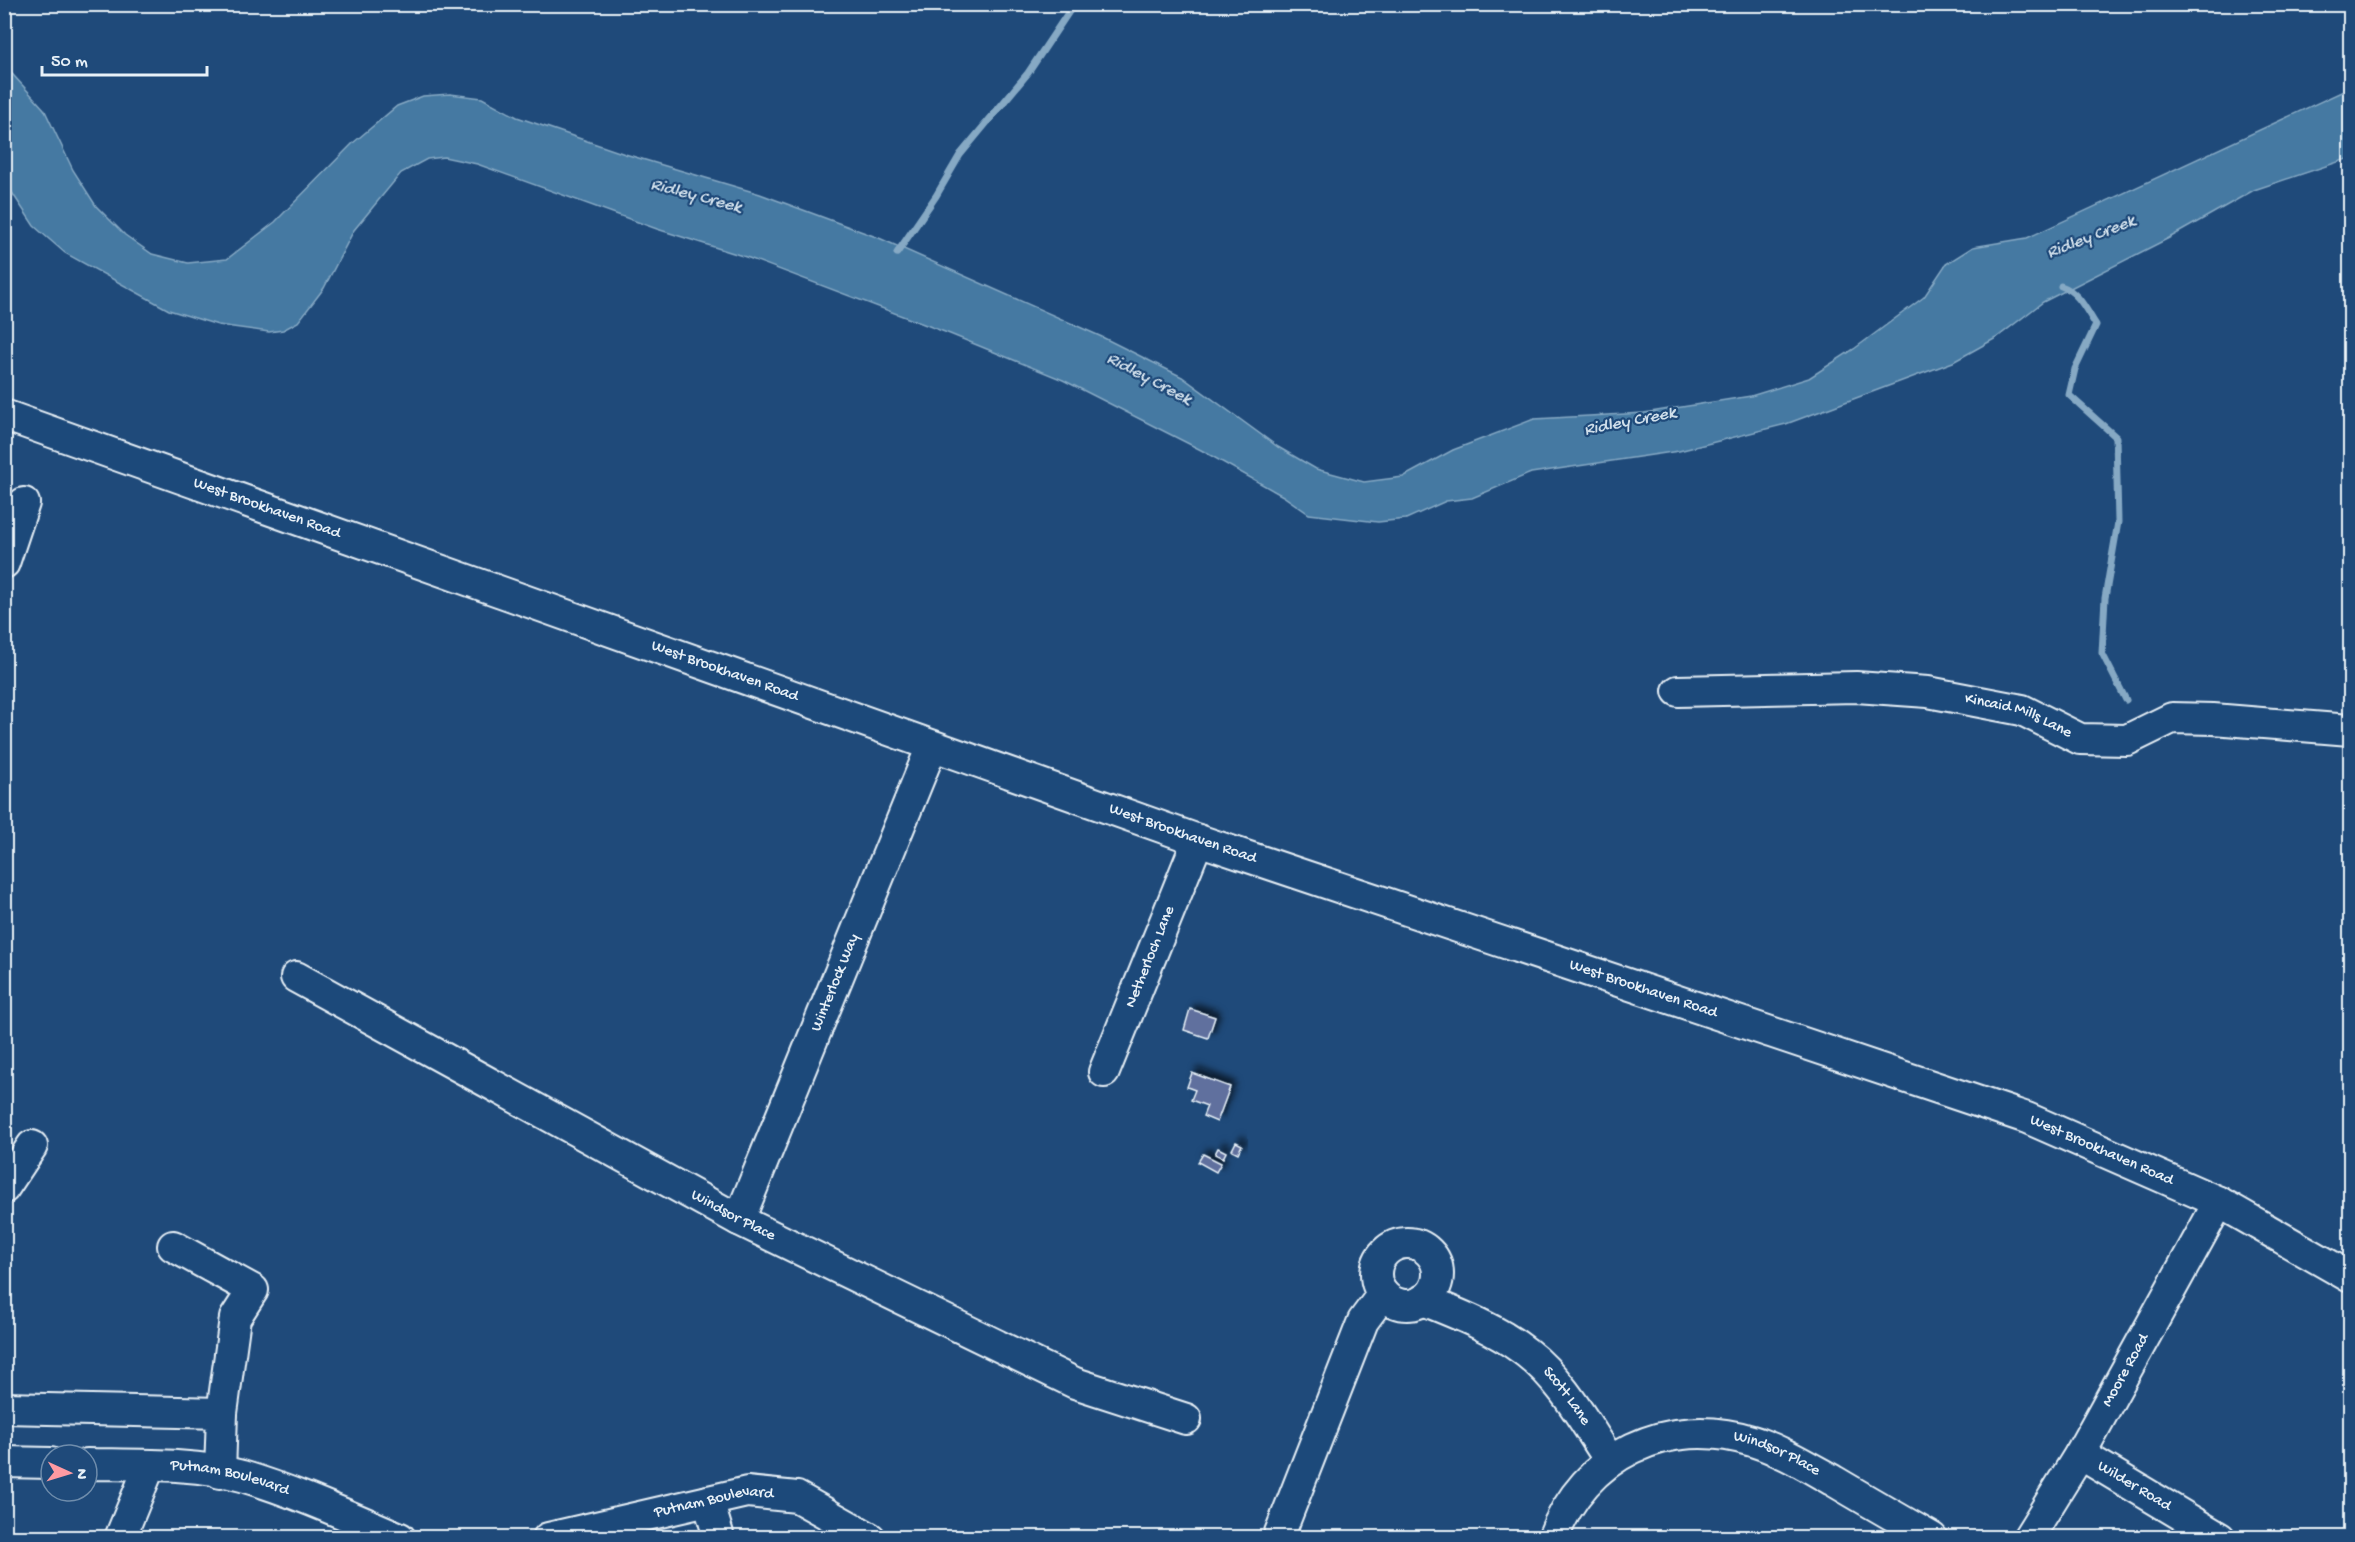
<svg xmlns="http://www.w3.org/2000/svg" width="2355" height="1542" font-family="'Gochi Hand',sans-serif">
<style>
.water{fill:#4579a2;stroke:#86a9c4;stroke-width:1.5}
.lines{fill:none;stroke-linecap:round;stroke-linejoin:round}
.stream{stroke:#86a9c4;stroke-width:7}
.building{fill:#61709e;stroke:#e8f1f8;stroke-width:1.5;filter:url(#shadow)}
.minor-casing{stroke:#e8f1f8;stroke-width:34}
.minor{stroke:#1f4a7a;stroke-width:30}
.labels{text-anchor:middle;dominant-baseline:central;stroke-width:4.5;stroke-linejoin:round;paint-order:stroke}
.street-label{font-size:16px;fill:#e8f1f8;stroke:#1f4a7a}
.water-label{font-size:18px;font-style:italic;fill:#d0dfeb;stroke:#1f4a7a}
</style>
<defs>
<filter id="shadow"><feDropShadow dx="5.5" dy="-5.5" stdDeviation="3" flood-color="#0009"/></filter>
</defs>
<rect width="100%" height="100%" fill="#1f4a7a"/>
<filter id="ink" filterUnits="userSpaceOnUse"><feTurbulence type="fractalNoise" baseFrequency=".0167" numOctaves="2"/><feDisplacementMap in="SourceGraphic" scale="12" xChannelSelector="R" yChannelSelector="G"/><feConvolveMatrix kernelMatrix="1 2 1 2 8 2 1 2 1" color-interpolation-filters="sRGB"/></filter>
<g filter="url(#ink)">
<path class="water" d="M4 65 44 109 73 170 96 206 125 235 152 254 188 263 227 259 275 222 353 143 397 106 423 96 450 94 482 98 517 117 625 154 760 194 879 238 1102 337 1182 377 1278 447 1316 469 1364 482 1403 477 1453 450 1534 419 1644 413 1751 396 1809 378 1854 349 1924 297 1946 264 1973 247 2027 238 2350 88V158L2254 190 2169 238 2043 302 1996 338 1953 362 1786 424 1679 451 1531 473 1472 498 1446 501 1406 519 1378 522 1309 514 1283 496 1201 450 1063 380 950 334 749 258 657 229 477 164 444 157 427 159 401 173 354 230 324 288 298 322 283 330 269 332 218 325 169 310 65 253 34 226 5 182Z"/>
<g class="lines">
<path class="stream" d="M897 253 936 196 960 155 1028 73 1070 10
M2061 286C2079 292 2086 310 2096 325L2075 369 2069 395 2116 437 2118 522 2105 598 2102 653 2126 700"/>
</g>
<path class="building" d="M1190 1009 1215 1017 1208 1038 1184 1030Z
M1192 1073 1230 1087 1217 1122 1203 1116 1207 1106 1191 1100 1195 1090 1187 1087Z
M1236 1142 1242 1145 1238 1153 1232 1150Z
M1218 1148 1226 1152 1223 1158 1215 1154Z
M1203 1154 1221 1163 1216 1172 1198 1162Z"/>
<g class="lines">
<defs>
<g id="minor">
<path id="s1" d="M4 415 1198 840 2027 1118 2219 1202 2350 1277"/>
<path d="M4 563 24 503"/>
<path id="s2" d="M1678 691 1856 687 1928 692 2022 710 2080 739 2127 740 2172 718 2213 719 2350 730"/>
<path id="s3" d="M296 977 739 1220 1075 1383 1186 1419"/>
<path id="s4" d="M1104 1072 1198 840"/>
<path d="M4 1188 32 1146"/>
<path id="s5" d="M739 1220 932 746"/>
<circle cx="1407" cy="1274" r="31"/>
<path d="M173 1246 253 1290 235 1318 222 1413"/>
<path id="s6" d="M1423 1300C1458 1314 1497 1329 1527 1353 1562 1380 1585 1423 1609 1459"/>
<path d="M4 1408 222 1413 220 1473"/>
<path id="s7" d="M2080 1454 2220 1538"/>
<path d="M4 1462 51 1463"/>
<path id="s8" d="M87 1464C134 1465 197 1463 242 1476 296 1492 348 1516 400 1538"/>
<path d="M708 1501 718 1534 717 1538"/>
<path d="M120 1538 150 1465"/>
<path id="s9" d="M548 1538 747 1492 797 1497 870 1538"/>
<path d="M1278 1538 1363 1321 1383 1294"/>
<path id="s10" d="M1553 1538C1584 1454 1668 1415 1752 1441 1781 1450 1807 1466 1834 1481 1866 1500 1899 1519 1932 1538"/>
<path id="s11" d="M2028 1538 2080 1454 2219 1202"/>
</g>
</defs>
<use href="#minor" class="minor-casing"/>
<use href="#minor" class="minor"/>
</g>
</g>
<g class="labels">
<g class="street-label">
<text stroke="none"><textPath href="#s1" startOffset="279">West Brookhaven Road</textPath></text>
<text stroke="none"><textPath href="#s1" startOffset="765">West Brookhaven Road</textPath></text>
<text stroke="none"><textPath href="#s2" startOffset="344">Kincaid Mills Lane</textPath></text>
<text stroke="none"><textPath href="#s1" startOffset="1251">West Brookhaven Road</textPath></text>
<text stroke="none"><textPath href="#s4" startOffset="124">Netherloch Lane</textPath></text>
<text stroke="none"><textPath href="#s5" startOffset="256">Winterlock Way</textPath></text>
<text stroke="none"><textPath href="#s1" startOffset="1737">West Brookhaven Road</textPath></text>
<text stroke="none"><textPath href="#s1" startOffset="2223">West Brookhaven Road</textPath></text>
<text stroke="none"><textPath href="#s3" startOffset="498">Windsor Place</textPath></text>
<text stroke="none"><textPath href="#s11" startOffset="194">Moore Road</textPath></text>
<text stroke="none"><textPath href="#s6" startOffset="176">Scott Lane</textPath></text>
<text stroke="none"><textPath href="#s10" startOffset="273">Windsor Place</textPath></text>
<text stroke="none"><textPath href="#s8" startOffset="144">Putnam Boulevard</textPath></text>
<text stroke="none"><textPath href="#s7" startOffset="63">Wilder Road</textPath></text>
<text stroke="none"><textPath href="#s9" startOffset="170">Putnam Boulevard</textPath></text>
</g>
<g class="water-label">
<text transform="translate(696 196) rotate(15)">Ridley Creek</text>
<text transform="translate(2091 237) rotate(-21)">Ridley Creek</text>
<text transform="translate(1149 379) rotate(28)">Ridley Creek</text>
<text transform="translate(1630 422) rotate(-11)">Ridley Creek</text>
</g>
</g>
<rect width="2355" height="1542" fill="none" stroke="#1f4a7a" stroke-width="24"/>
<rect x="12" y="12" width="2331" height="1518" fill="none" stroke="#e8f1f8" stroke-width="2" filter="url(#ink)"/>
<g transform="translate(69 1473) rotate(94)"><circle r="28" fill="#1f4a7a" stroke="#6f8dac" stroke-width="1.5"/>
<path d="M0-4.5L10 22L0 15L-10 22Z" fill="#ff9aa2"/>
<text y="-9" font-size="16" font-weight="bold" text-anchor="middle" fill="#e8f1f8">N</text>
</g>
<path d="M42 66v9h165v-9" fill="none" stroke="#e8f1f8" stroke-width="3"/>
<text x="51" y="66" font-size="18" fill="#e8f1f8" stroke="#1f4a7a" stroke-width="4.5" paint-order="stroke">50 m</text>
</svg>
